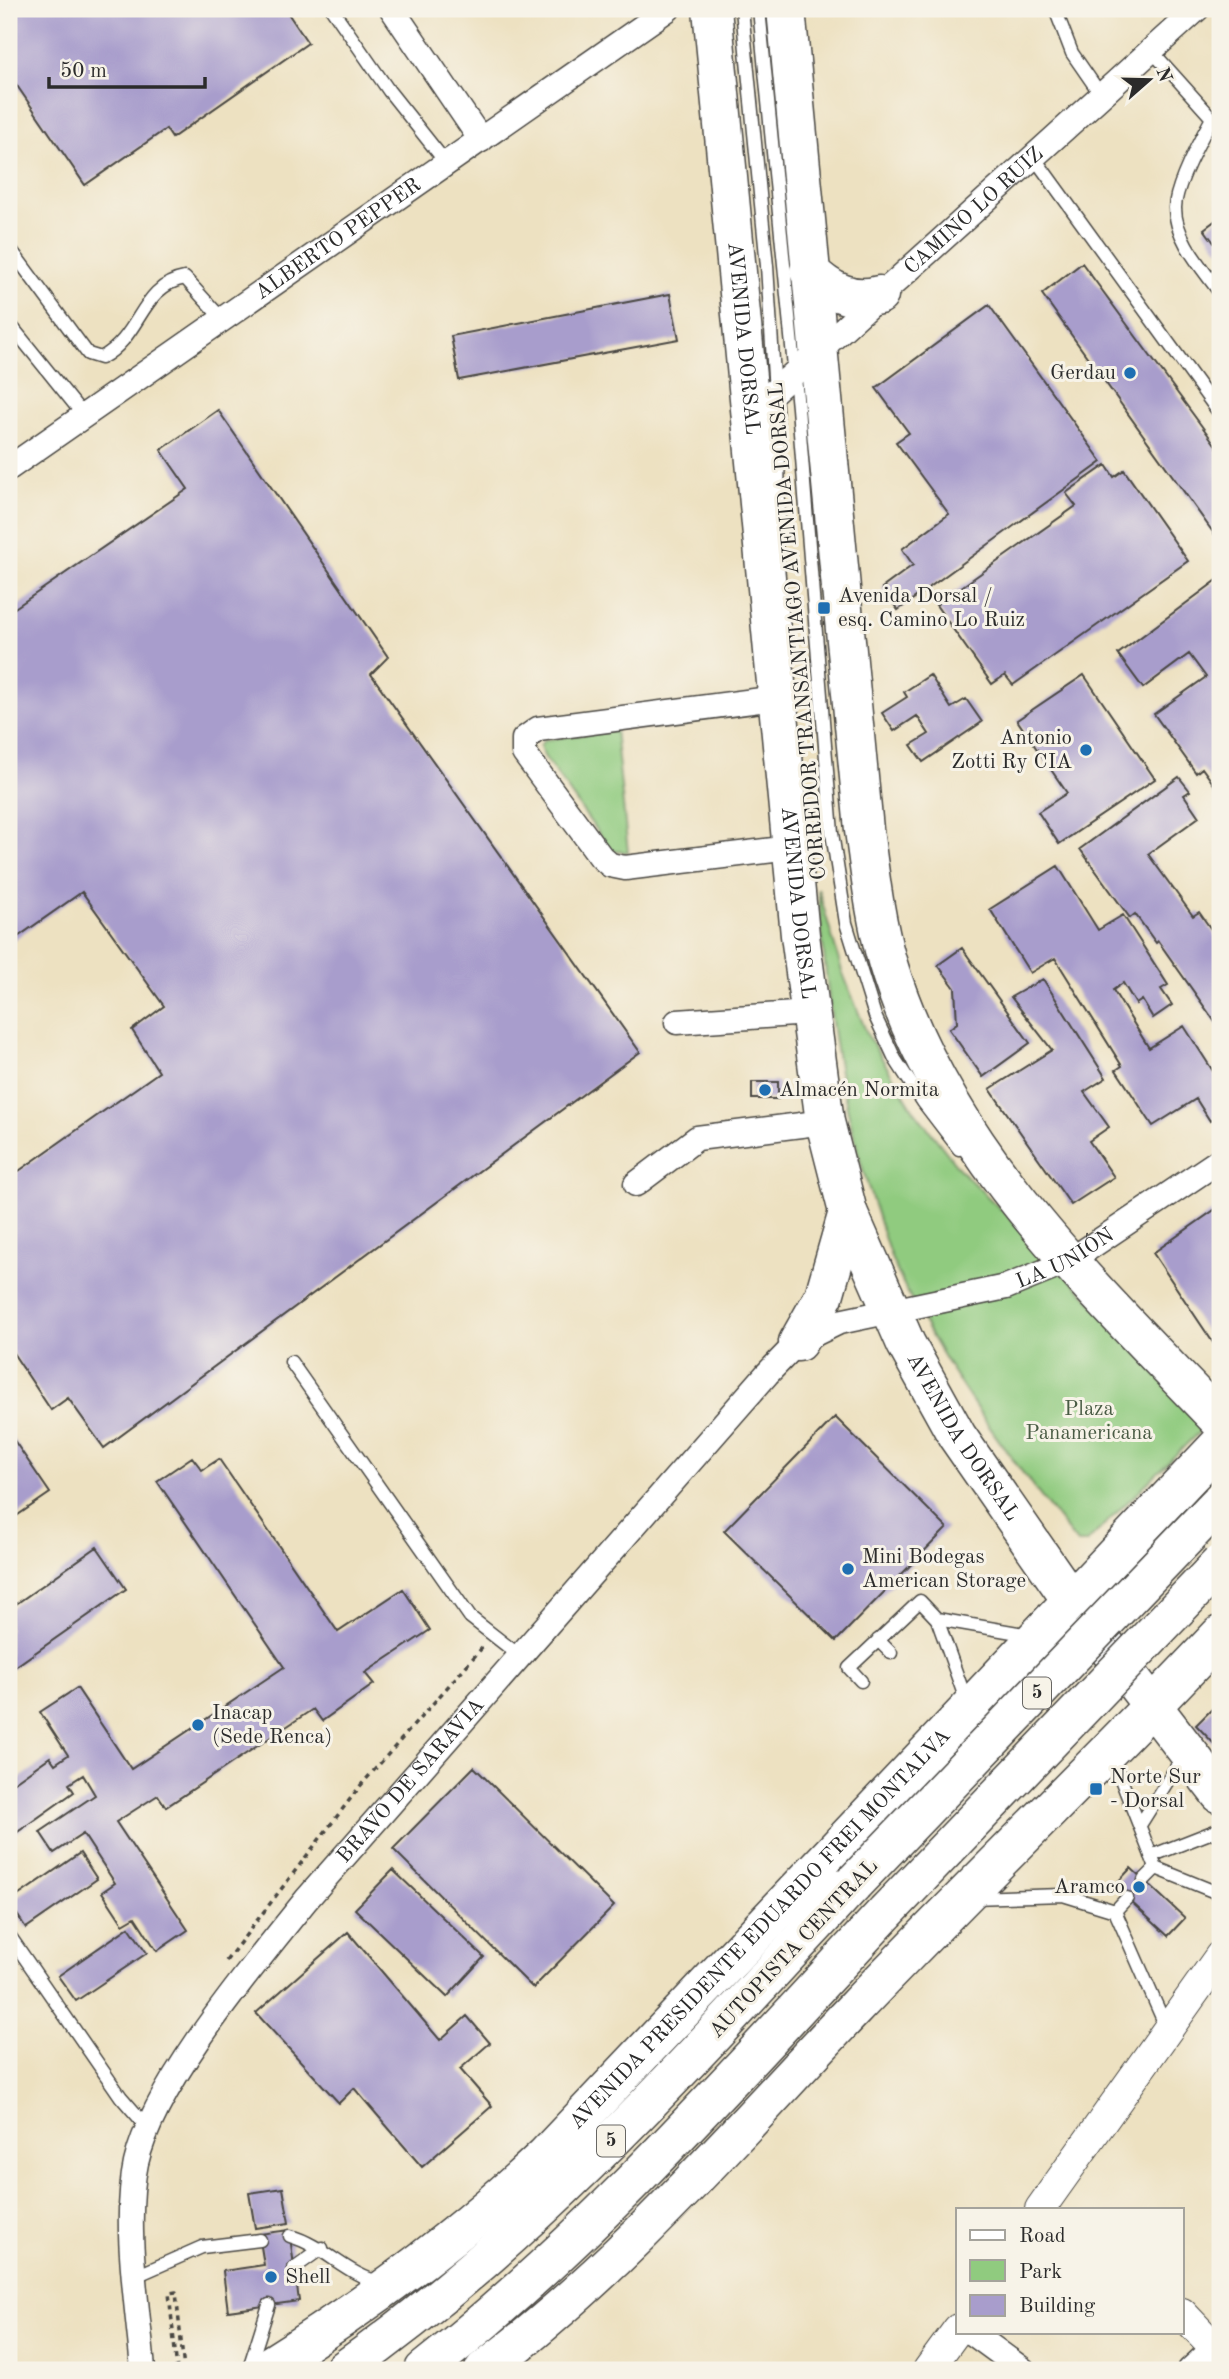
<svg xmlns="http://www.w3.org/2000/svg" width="1229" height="2379" font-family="'Old Standard TT',serif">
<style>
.green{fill:#90cb7f;stroke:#5e7b55;stroke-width:2}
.building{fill:#a89dcc}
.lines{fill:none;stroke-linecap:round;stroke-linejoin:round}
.service-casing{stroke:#484642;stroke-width:15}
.minor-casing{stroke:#484642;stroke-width:27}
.tertiary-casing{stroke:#484642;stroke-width:32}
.primary-casing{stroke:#484642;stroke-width:41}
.motorway-casing{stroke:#484642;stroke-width:41}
.path{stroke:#484642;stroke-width:3.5;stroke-dasharray:5 5;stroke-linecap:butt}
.service{stroke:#fff;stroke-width:12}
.minor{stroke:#fff;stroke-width:24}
.tertiary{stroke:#fff;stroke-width:30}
.primary{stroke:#fff;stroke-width:38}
.motorway{stroke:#fff;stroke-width:38}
.motorway-bridge-casing{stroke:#484642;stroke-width:41;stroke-linecap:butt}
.motorway-bridge{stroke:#fff;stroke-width:38}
.poi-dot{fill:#1f6fb2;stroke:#f7f3e8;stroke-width:2.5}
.labels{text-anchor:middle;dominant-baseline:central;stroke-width:6;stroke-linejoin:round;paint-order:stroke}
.shield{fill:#f7f3e8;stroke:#686764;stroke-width:2}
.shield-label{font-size:19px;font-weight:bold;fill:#2b2b2b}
.street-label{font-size:21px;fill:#2b2b2b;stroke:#f7f3e8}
.poi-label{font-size:21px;fill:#2b2b2b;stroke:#f7f3e8;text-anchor:start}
.park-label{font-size:21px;fill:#495b44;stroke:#f7f3e8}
</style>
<rect width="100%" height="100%" fill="#f7f3e8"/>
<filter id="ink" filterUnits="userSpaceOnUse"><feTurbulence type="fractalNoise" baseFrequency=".0143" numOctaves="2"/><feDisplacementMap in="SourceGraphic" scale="14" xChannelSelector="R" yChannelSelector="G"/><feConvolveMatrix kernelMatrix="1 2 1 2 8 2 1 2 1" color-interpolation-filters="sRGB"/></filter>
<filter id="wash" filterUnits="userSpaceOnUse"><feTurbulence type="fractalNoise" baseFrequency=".00686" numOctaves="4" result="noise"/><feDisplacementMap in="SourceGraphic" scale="28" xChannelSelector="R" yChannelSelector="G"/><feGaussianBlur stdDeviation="1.57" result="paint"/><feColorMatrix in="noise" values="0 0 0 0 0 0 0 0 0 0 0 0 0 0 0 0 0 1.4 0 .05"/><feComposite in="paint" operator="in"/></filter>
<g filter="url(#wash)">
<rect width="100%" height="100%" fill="#ede1c1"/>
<path class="green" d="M615 730 628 852 611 851 544 756 540 746 544 740Z
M818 888 842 971 868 1036 913 1109 961 1171 1042 1249 1203 1420 1199 1432 1086 1543H1077C1007 1455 939 1363 892 1260 885 1242 880 1223 874 1205 838 1098 827 999 818 888Z"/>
<g id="blocks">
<path class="building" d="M9 9H285L308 43 172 138 166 129 85 185 9 74Z
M1220 217V251L1204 229Z
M1082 263 1220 451V542L1042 294Z
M670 294 679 339 459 380 451 336Z
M989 305 1102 462 898 610 882 588 913 565 902 549 949 514 896 442 909 433 876 388Z
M218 410 388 657 371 674 640 1052 104 1448 68 1398 51 1410 9 1347V1178L159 1072 132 1030 164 1006 82 892 9 943V612L188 489 161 450Z
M1106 465 1114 477 1124 470 1188 561 1013 685 1005 675 992 684 936 605 1076 506 1066 493Z
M1220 578V793L1202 768 1196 773 1154 714 1206 677 1189 654 1143 688 1118 654Z
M930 675 951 708 966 699 982 722 923 762 911 745 929 734 917 716 894 731 882 713 907 697 904 692Z
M1084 675 1155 779 1059 844 1038 812 1067 793 1017 720Z
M1179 777 1190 791 1184 795 1199 817 1148 854 1193 916 1199 912 1220 942V1029L1158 941 1156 943 1135 914 1130 918 1080 849Z
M1058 866 1098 930 1123 915 1168 985 1161 989 1172 1005 1153 1018 1142 1000 1136 1004 1123 983 1113 990 1149 1048 1184 1026 1220 1082V1114L1210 1121 1196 1099 1153 1126 1116 1070 1122 1066 1055 958 1030 973 990 909Z
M962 948 1030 1043 983 1077 949 1029 957 1023 955 988 938 965Z
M1043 979 1106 1078 1084 1092 1109 1127 1089 1141 1114 1177 1071 1205 990 1089 1052 1050 1011 997Z
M752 1082H778V1099H752Z
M1220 1206V1353L1153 1253Z
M835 1417 947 1528 836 1641 724 1531Z
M9 1433 50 1493 9 1521Z
M192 1457 202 1470 219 1459 338 1632 403 1589 430 1630 365 1673 374 1684 322 1721 313 1709 166 1807 158 1795 116 1822 188 1930 157 1951 135 1917 123 1924 102 1892 115 1883 83 1834 54 1853 40 1832 95 1795 83 1775 69 1784 74 1792 9 1838V1786L50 1757 55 1764 68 1755 40 1712 77 1688 131 1769 284 1667 157 1481Z
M97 1547 126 1589 9 1671V1609Z
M1220 1701V1750L1196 1725Z
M474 1767 614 1906 533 1988 393 1849Z
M80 1853 97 1879 26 1928 9 1902Z
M1131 1868 1185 1918 1168 1936 1114 1886Z
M393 1870 484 1957 447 1997 355 1909Z
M129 1927 147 1953 76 2001 58 1976Z
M348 1932 440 2040 467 2016 490 2043 460 2069 492 2106 422 2167 354 2088 339 2103 256 2013Z
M283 2188 289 2223 255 2228 249 2193Z
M289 2230 299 2301 228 2311 223 2271 264 2265 259 2234Z"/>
</g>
</g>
<g filter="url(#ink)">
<use href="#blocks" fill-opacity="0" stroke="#484642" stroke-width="2"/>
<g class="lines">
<defs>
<path id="service" d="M332 9 389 91 447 164
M742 9 767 266 778 440 779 532
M759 9 798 408 832 833 846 923 875 1016 895 1059 923 1102 959 1149
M1055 9 1072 53 1101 95
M1151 50 1212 118C1201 138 1175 186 1175 208 1175 239 1203 269 1220 293
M1033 156 1220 414
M9 247 88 354 101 358C142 336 140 286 185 278L223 320
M9 323 84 416
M291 1362 470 1617 520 1656
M937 1619 1030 1635
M878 1640 891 1653
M861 1681 849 1668 920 1601 937 1619 967 1703
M1111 1754 1156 1868 1144 1880
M1140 1825 1184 1755
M1151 1856 1220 1829
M1156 1868 1220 1894
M973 1898 1063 1895 1115 1911 1127 1898
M1115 1911 1167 2029
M9 1935 121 2097 148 2128
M290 2236C325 2246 346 2275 382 2283
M294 2268 322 2248
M136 2276 202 2247 260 2240
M249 2368 269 2305"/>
<g id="minor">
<path d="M392 9 481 140"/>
<path id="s1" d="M749 414 1197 9"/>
<path id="s2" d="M9 468 668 9"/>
<path d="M776 698 538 729 524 739V753L601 857 610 865 625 868 790 848"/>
<path d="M677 1022 809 1013"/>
<path d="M636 1184 697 1138 825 1122"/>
<path d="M971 2332 1023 2370"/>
<path id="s3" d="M143 2370C138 2308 123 2223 136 2163 154 2083 254 1965 306 1900L767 1374 798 1342 839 1322 1006 1287 1068 1262 1220 1160"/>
<path d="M1190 2370 1215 2347"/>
</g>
<path id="tertiary" d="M1040 2209 1220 1956
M1182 2313 1220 2353
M928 2370 958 2329"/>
<g id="primary">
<path id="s4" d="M712 9 800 935 825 1122 848 1212 906 1344 957 1436 1071 1600 1220 1794"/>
<path d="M786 9 864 830C870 873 875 919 887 961 942 1147 1090 1285 1220 1421"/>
<path d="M809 271C829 290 851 303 879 295"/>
<path d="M798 1342 824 1296 848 1212"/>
<path id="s5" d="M263 2370C364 2307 458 2238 545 2156L1220 1444"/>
<path d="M484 2370C622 2267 736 2133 854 2009 975 1882 1101 1762 1220 1635"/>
</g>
<path id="motorway" d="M344 2370C537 2234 693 2057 853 1884
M424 2370C595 2235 738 2071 886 1912"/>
</defs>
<use href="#service" class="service-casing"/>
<use href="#minor" class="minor-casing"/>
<use href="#tertiary" class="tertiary-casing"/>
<use href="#primary" class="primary-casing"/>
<use href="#motorway" class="motorway-casing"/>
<path class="path" d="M226 1961 361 1785 482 1648
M177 2370 169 2293 176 2292 184 2370"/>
<use href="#service" class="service"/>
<use href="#minor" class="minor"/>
<use href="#tertiary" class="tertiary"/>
<use href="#primary" class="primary"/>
<use href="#motorway" class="motorway"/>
<defs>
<path id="motorway-bridge" d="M853 1884 1220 1502
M886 1912 1220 1564"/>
</defs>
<use href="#motorway-bridge" class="motorway-bridge-casing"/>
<use href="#motorway-bridge" class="motorway-bridge"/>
</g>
</g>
<g class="poi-dot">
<circle cx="1130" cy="373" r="7"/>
<rect x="817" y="601" width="14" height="14" rx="3.5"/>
<circle cx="1086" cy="750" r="7"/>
<circle cx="765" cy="1090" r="7"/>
<circle cx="848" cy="1569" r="7"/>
<circle cx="198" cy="1725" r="7"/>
<rect x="1089" y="1782" width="14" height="14" rx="3.5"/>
<circle cx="1139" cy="1887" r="7"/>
<circle cx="271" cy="2277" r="7"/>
</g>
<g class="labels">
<g class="shield">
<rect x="1023" y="1677.5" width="28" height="31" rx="5"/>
<rect x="597" y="2125.5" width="28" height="31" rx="5"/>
</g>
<g class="shield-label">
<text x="1037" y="1693">5</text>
<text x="611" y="2141">5</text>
</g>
<g class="street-label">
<text stroke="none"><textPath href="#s1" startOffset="303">CAMINO LO RUIZ</textPath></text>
<text stroke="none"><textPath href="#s2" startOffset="401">ALBERTO PEPPER</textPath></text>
<text stroke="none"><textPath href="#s4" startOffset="331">AVENIDA DORSAL</textPath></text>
<text transform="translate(798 631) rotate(-95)">CORREDOR TRANSANTIAGO AVENIDA DORSAL</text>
<text stroke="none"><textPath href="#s4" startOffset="898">AVENIDA DORSAL</textPath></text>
<text stroke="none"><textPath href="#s3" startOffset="1549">LA UNIÓN</textPath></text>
<text stroke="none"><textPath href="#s4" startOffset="1465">AVENIDA DORSAL</textPath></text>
<text stroke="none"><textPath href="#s3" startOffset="682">BRAVO DE SARAVIA</textPath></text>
<text stroke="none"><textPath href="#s5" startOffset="667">AVENIDA PRESIDENTE EDUARDO FREI MONTALVA</textPath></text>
<text transform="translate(794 1949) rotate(-47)">AUTOPISTA CENTRAL</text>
</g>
<g class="poi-label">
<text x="1116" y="373" text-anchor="end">Gerdau</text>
<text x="838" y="596">Avenida Dorsal /<tspan x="838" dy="24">esq. Camino Lo Ruiz</tspan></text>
<text x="1072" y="738" text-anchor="end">Antonio<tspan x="1072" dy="24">Zotti Ry CIA</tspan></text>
<text x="779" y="1090">Almacén Normita</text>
<text x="862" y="1557">Mini Bodegas<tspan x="862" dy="24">American Storage</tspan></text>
<text x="212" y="1713">Inacap<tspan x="212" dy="24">(Sede Renca)</tspan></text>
<text x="1110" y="1777">Norte Sur<tspan x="1110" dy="24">- Dorsal</tspan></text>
<text x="1125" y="1887" text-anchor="end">Aramco</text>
<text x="285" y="2277">Shell</text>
</g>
<g class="park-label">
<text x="1089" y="1409">Plaza<tspan x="1089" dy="24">Panamericana</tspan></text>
</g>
</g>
<rect width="1229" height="2379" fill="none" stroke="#f7f3e8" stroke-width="35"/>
<rect x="956" y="2208" width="228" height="126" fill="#f7f3e8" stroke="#a5a39c" stroke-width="2"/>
<rect x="970" y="2230" width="35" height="10" fill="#ffffff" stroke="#a5a39c" stroke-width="2"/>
<text x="1019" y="2242" font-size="21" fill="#2b2b2b">Road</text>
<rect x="970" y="2260" width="35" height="21" fill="#90cb7f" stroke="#a5a39c" stroke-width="2"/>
<text x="1019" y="2278" font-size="21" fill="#2b2b2b">Park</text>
<rect x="970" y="2295" width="35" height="21" fill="#a89dcc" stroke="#a5a39c" stroke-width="2"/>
<text x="1019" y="2312" font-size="21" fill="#2b2b2b">Building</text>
<g transform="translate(1149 80) rotate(70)" stroke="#f7f3e8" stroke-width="5" paint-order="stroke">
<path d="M0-5L12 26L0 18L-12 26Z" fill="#2b2b2b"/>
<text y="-10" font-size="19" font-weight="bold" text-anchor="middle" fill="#2b2b2b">N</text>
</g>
<path d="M49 77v10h156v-10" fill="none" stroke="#2b2b2b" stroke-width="3.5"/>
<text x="60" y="77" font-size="21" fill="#2b2b2b" stroke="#f7f3e8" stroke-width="5" paint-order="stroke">50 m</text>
</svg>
